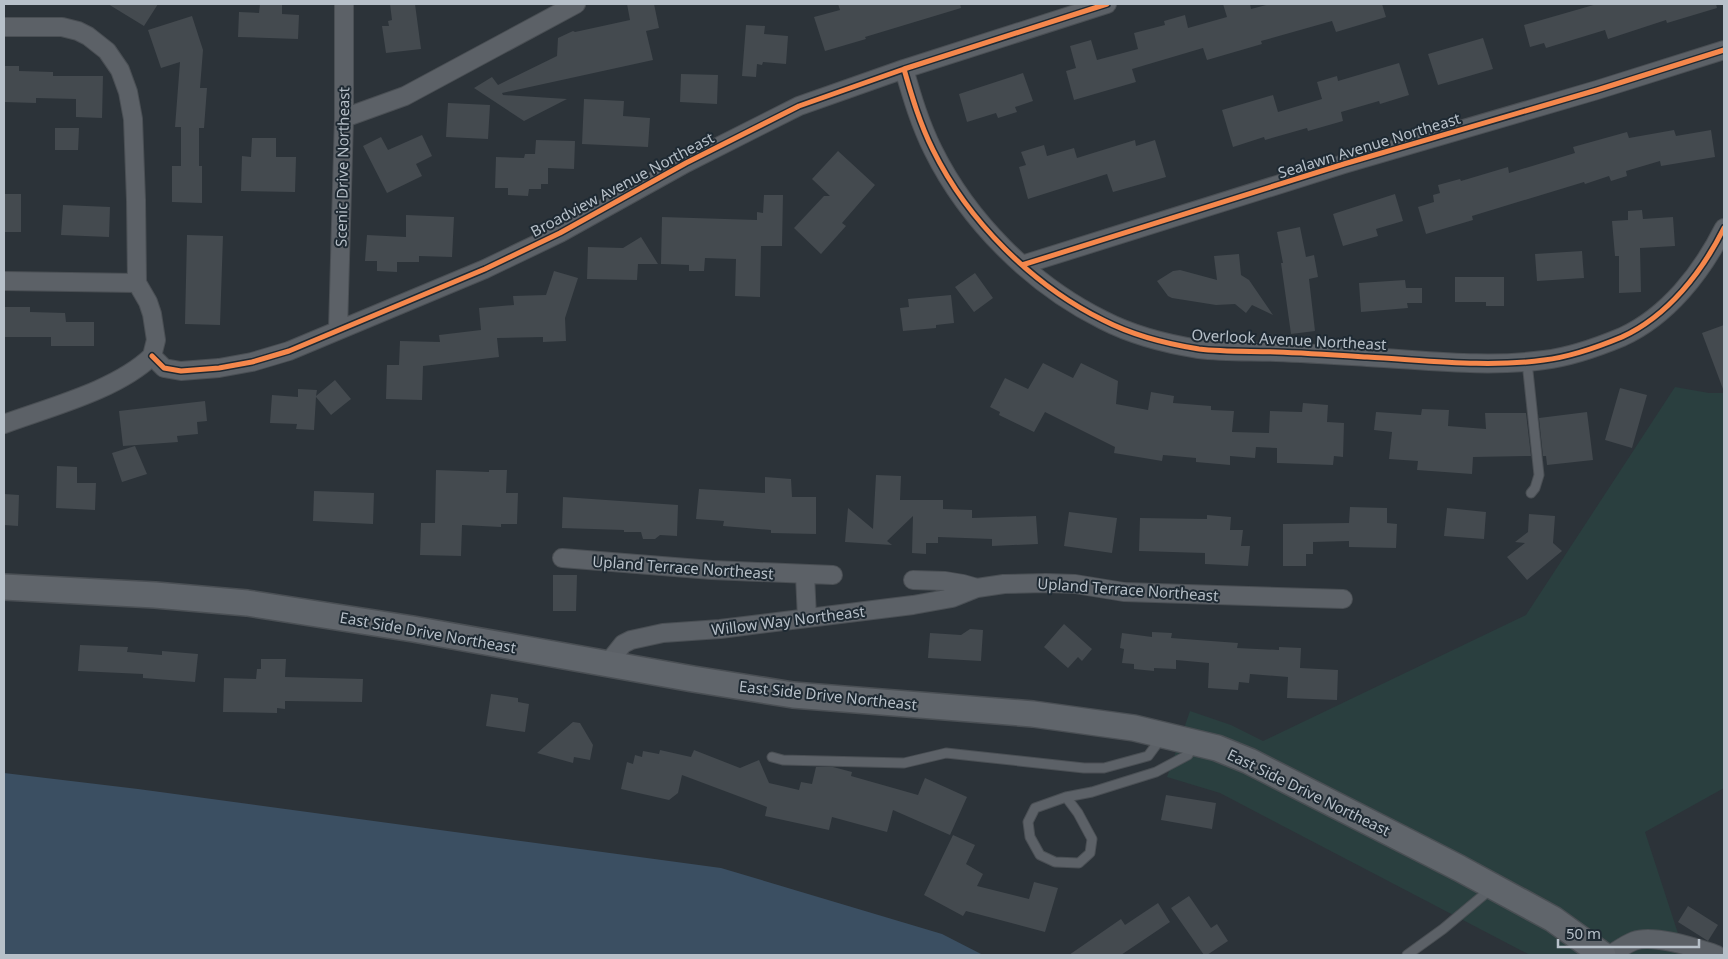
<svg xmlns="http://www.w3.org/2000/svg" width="1728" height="959" font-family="'Noto Sans',sans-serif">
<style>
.green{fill:#2a3f3f}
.water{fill:#3b4f62}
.building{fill:#444a4f}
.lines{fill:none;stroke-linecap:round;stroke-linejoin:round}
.service-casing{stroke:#4a4f54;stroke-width:11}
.minor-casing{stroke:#4a4f54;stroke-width:20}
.secondary-casing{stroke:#4a4f54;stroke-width:28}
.service{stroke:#5c6167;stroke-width:9}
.minor{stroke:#5c6167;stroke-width:18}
.secondary{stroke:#60656b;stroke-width:25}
.cycleway-casing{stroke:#1f2a33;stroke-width:8}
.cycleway{stroke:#f5874c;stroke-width:5}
.labels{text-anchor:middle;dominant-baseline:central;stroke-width:4;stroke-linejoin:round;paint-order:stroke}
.street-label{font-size:15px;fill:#b7c0c9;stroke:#1f2a33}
</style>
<rect width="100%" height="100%" fill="#2c3339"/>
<path class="green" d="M1675 387 1709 393H1724V788L1645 832 1685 955H1530L1220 793 1167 777 1190 711 1231 725 1263 741 1526 615Z"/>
<path class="water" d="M4 773 138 789 721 868 942 934 983 955H4Z"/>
<path class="building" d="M108 4H158L144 26Z
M260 4H282V14L299 15 298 39 238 37 239 12 259 13Z
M390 4H415L421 49 386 53 382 26H389L388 21 392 20Z
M627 4H654L659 28 646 31 653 60 502 93 503 95 567 99 524 121 474 88 492 77 498 85 557 56 558 38 573 31 575 32 630 20Z
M838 4H960L961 8 865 37 866 39 825 51 814 17 840 10Z
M1223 4H1250L1251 9 1270 4H1382L1386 17 1336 32 1332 21 1261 41 1262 44 1207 60 1203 48 1132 69 1136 82 1074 100 1066 71 1076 68 1070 46 1091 40 1097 60 1138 49 1134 33 1165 25 1164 21 1185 15 1188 28 1227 17Z
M1597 4H1716L1717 8 1667 23 1666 20 1608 39 1605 30 1546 48 1544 43 1530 47 1524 25Z
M192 16 203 50 200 88H207L204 128H199V166H202V203L172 202V166H181V127H175L180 62 161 68 148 30Z
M746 25 765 26 764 34 788 36 786 64 763 62 762 65 757 64 756 77 742 76Z
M1483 38 1493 69 1438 85 1428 54Z
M1399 63 1409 95 1380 104 1379 101 1341 112 1343 121 1308 131 1307 128 1265 140 1264 137 1233 147 1222 110 1273 95 1278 112 1322 99 1317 82 1337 76 1338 81Z
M4 66H19V71L53 72V76H103L102 118 76 117V99L36 98V103L4 102Z
M1023 73 1033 101 1015 107 1017 112 998 118 996 113 967 122 959 94Z
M681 74 718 75 717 104 680 102Z
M584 99 624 101 623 116 650 118 648 147 582 144Z
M448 103 490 105 488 139 446 137Z
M55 128H79L78 150H55Z
M1674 130 1676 136 1711 130 1715 157 1661 166 1660 161 1626 171 1627 176 1611 181 1609 176 1585 184 1584 182 1472 216 1473 220 1426 234 1418 207 1434 202 1433 195 1440 193 1438 185 1460 179 1461 181 1508 167 1509 173 1575 153 1573 147 1627 132 1629 138Z
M422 135 432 156 416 164 422 176 387 193 363 146 381 137 388 150Z
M252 138H276V157H296L295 192 241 191 242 156 251 157Z
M536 140 575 141 574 169 548 168V184H541V189H529L528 196 508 195V188H495L496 157 524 158 525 154H535Z
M1135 140 1136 146 1155 140 1166 177 1113 192 1107 174 1028 199 1019 167 1026 165 1021 152 1044 145 1047 156 1074 148 1077 158Z
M838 151 875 185 842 223 846 226 821 254 794 228 824 196H830L812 179Z
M4 194H21V232H4Z
M1395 194 1403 221 1376 229 1378 236 1343 246 1333 214Z
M764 195H783L782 246H761L760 297 735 296 736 259 705 258 704 271H689V265L661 264 662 217 757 220V212L763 213Z
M63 205 110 207 109 237 61 235Z
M1642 210 1643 219 1673 217 1675 246 1640 248 1641 292 1619 293V256H1615L1612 221 1628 220V211Z
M406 215 454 217 452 257 419 256V262H397V272L377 271V261H365L367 235 406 237Z
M1300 227 1306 257 1314 255 1318 277 1309 279 1315 331 1291 334 1281 263H1283L1277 232Z
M187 235 223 236 220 325 185 324Z
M641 237 658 264H638L637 280 587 279 588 247 623 248Z
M1582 251 1584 278 1537 281 1535 254Z
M1239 254 1241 275 1249 280 1273 315 1252 305 1246 313 1235 304 1216 305 1172 298 1168 296 1157 281 1173 271 1180 270 1217 280 1214 256Z
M554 271 578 278 565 318 566 341 543 342V337L497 338 499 357 423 366 422 400 386 399 387 365H399L400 341 440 342 439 335 481 330 479 308 514 305 513 296 546 295Z
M975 273 993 298 974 312 955 287Z
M1455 277H1504V306H1486V302H1455Z
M1405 280 1406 288H1422V303H1407L1408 308 1361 312 1359 283Z
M951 295 954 323 936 325V328L903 331 900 308 909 307 908 299Z
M4 307H30V312L65 313 66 322H94V346H51V337H4Z
M1724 325V389H1723L1702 333Z
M1043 363 1073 378 1081 363 1118 381 1116 404 1148 410 1151 392 1174 396 1173 403 1211 406V410L1234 411 1232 432 1269 433 1270 411 1302 412 1303 403 1328 405 1327 422 1344 423 1343 457 1334 456 1333 465 1277 463V448L1256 447 1255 458 1230 456V465L1196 462V458L1163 455 1162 461 1114 453 1115 447 1045 412 1034 432 999 415 1000 412 990 407 1005 378 1028 389Z
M335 380 351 399 331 415 316 397 314 430 296 429 297 424 270 423 272 395 298 397V389L317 390 316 396Z
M1620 388 1647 395 1632 448 1605 440Z
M205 401 207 421 197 422 198 434 177 436 178 442 123 446 119 411Z
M1422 409 1449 410 1448 426 1486 429 1485 413H1526L1531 456 1473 457 1472 474 1417 470 1418 461 1389 459 1392 432 1374 430 1376 412 1421 415Z
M1587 412 1593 460 1547 465 1546 456H1543L1539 418Z
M135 446 147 474 122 482 112 453Z
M57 466 77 467V483H96L95 510 56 508Z
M436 470 489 472V470H507L506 493H518L517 524H501V527L462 525 461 556 420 555 421 523H435Z
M876 475 901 476 900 500H943V509L972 510V518L1036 516 1038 544 992 546V539L938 537V543H926V554L912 553 913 516 887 541 892 545 845 542 848 508 873 529Z
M765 477 791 479 792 497H816V534L771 533V530L723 526 724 521 696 519 699 489 765 493Z
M314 491 374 493 373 524 313 521Z
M4 494 19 495 18 526 4 525Z
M563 497 678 505 677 536 660 535 655 539H643L641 532H624V530L562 528Z
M1350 507 1387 508V523L1397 524 1396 548 1349 547V541L1313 542V554H1306V566H1283V524L1349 523Z
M1447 508 1486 512 1484 539 1444 536Z
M1069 512 1117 518 1112 553 1064 546Z
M1529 514 1555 516 1553 543 1562 551 1527 580 1507 557 1525 543 1515 542 1528 532Z
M1207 515 1231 517 1230 530H1243L1241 546H1250L1248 566 1205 564V553L1139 551 1140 518 1207 519Z
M553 575H577L576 611H553Z
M1064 624 1092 649 1082 661 1078 657 1068 668 1044 647Z
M970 629 983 630 981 661 928 658 930 633 961 635Z
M1152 632 1172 633 1171 638 1238 643 1237 648 1279 650V647L1301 648 1300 668 1338 670 1337 700 1287 698 1288 677 1250 674 1249 683 1239 682 1238 690 1208 688 1209 663 1176 660V669L1154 668V671L1134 669V664L1122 663 1124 649 1120 648 1122 633 1152 637Z
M80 645 128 647 127 652 162 655V651L198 654 195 682 143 678V674L78 671Z
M261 659H286L285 677 363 679 362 702 285 701V709L277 708V713L223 712 224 678 256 679 257 669H261Z
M491 694 518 698V702L529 704 525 732 486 726Z
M573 722 580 723 593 745 590 760 574 757 573 763 537 753Z
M660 750 691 757 694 750 740 768 759 760 769 783 799 790 801 782 812 784 816 767H833L852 772 851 776 918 795 925 778 967 797 950 835 893 810 887 832 832 817 829 830 765 816 767 807 682 775 678 793 669 800 621 789 627 762 633 764 635 755 642 757 643 751 659 754Z
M1166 795 1216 803 1212 829 1161 820Z
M953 835 975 845 966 864 983 874 977 886 1029 899 1034 882 1058 888 1045 932 966 911 963 916 924 895Z
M1189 896 1211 928 1217 924 1228 941 1207 955H1204L1171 908Z
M1158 903 1170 922 1121 955H1069L1121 919 1125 925Z
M1688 906 1718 925 1708 941 1678 922Z"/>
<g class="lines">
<defs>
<path id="service" d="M1527 362 1539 475 1535 488 1531 493
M772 757 783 760 904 763 946 753 1084 768H1104L1148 756 1162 737
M1066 797 1078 813 1092 839 1090 853 1079 863 1055 862 1040 855 1030 837 1028 822 1035 808 1066 797 1092 792 1156 772 1188 755 1194 745
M1407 955 1443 929 1492 888"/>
<path id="minor" d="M4 27H62L78 31 88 36 107 51 120 70 128 92 133 119 136 200 137 283 148 302 152 314 156 340 152 356
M904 69C912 97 920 124 933 150 968 221 1032 285 1103 320 1132 335 1167 344 1199 349 1224 352 1251 351 1276 352 1306 353 1336 355 1367 357 1425 360 1486 368 1544 360 1570 357 1598 347 1622 337 1668 316 1702 272 1724 228
M344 118 405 96 576 4
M1022 265 1344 164 1597 90 1724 50
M4 281 137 283
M338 330 344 118V4
M152 356 164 368 181 371 219 368 252 362 289 351 485 269 560 233 686 163 799 106 904 69 1107 4
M4 424C50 407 117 390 152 356
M562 558 712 570 833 575
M805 575 807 618
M913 580 945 581 963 584 977 588 1004 584 1046 583 1075 584 1124 592 1343 599
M607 664 623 644 631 640 663 633 720 629 913 605 952 598 977 588
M1610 955C1618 950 1626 944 1634 941 1653 934 1693 947 1712 953L1717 955"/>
<path id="secondary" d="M4 587 155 595 247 603 413 629 693 679 793 695 1033 714 1134 728 1217 748 1249 761 1459 868 1553 919 1603 955"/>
</defs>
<use href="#service" class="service-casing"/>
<use href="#minor" class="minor-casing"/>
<use href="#secondary" class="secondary-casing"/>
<use href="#service" class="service"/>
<use href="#minor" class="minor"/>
<use href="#secondary" class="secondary"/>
<defs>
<path id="cycleway" d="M904 69C912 97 920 124 933 150 968 221 1032 285 1103 320 1132 335 1167 344 1199 349 1224 352 1251 351 1276 352 1306 353 1336 355 1367 357 1425 360 1486 368 1544 360 1570 357 1598 347 1622 337 1668 316 1702 272 1724 228
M1022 265 1344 164 1597 90 1724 50
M152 356 164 368 181 371 219 368 252 362 289 351 485 269 560 233 686 163 799 106 904 69 1107 4"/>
</defs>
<use href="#cycleway" class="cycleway-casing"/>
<use href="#cycleway" class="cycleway"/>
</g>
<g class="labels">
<g class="street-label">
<text transform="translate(1369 145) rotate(-17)">Sealawn Avenue Northeast</text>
<text transform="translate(342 167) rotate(-89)">Scenic Drive Northeast</text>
<text transform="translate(622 184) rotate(-28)">Broadview Avenue Northeast</text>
<text transform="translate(1289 339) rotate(3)">Overlook Avenue Northeast</text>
<text transform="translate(683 567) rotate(4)">Upland Terrace Northeast</text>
<text transform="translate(1128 589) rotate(4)">Upland Terrace Northeast</text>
<text transform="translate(788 620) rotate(-7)">Willow Way Northeast</text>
<text transform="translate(428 632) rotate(10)">East Side Drive Northeast</text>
<text transform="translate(828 695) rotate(6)">East Side Drive Northeast</text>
<text transform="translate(1309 792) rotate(26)">East Side Drive Northeast</text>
</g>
</g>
<rect width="1728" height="959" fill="none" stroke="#b7c0c9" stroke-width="10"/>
<path d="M1558 939v8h141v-8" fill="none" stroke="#b7c0c9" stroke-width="2.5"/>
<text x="1566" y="939" font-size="15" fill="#b7c0c9" stroke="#1f2a33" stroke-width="4" paint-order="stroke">50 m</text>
</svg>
